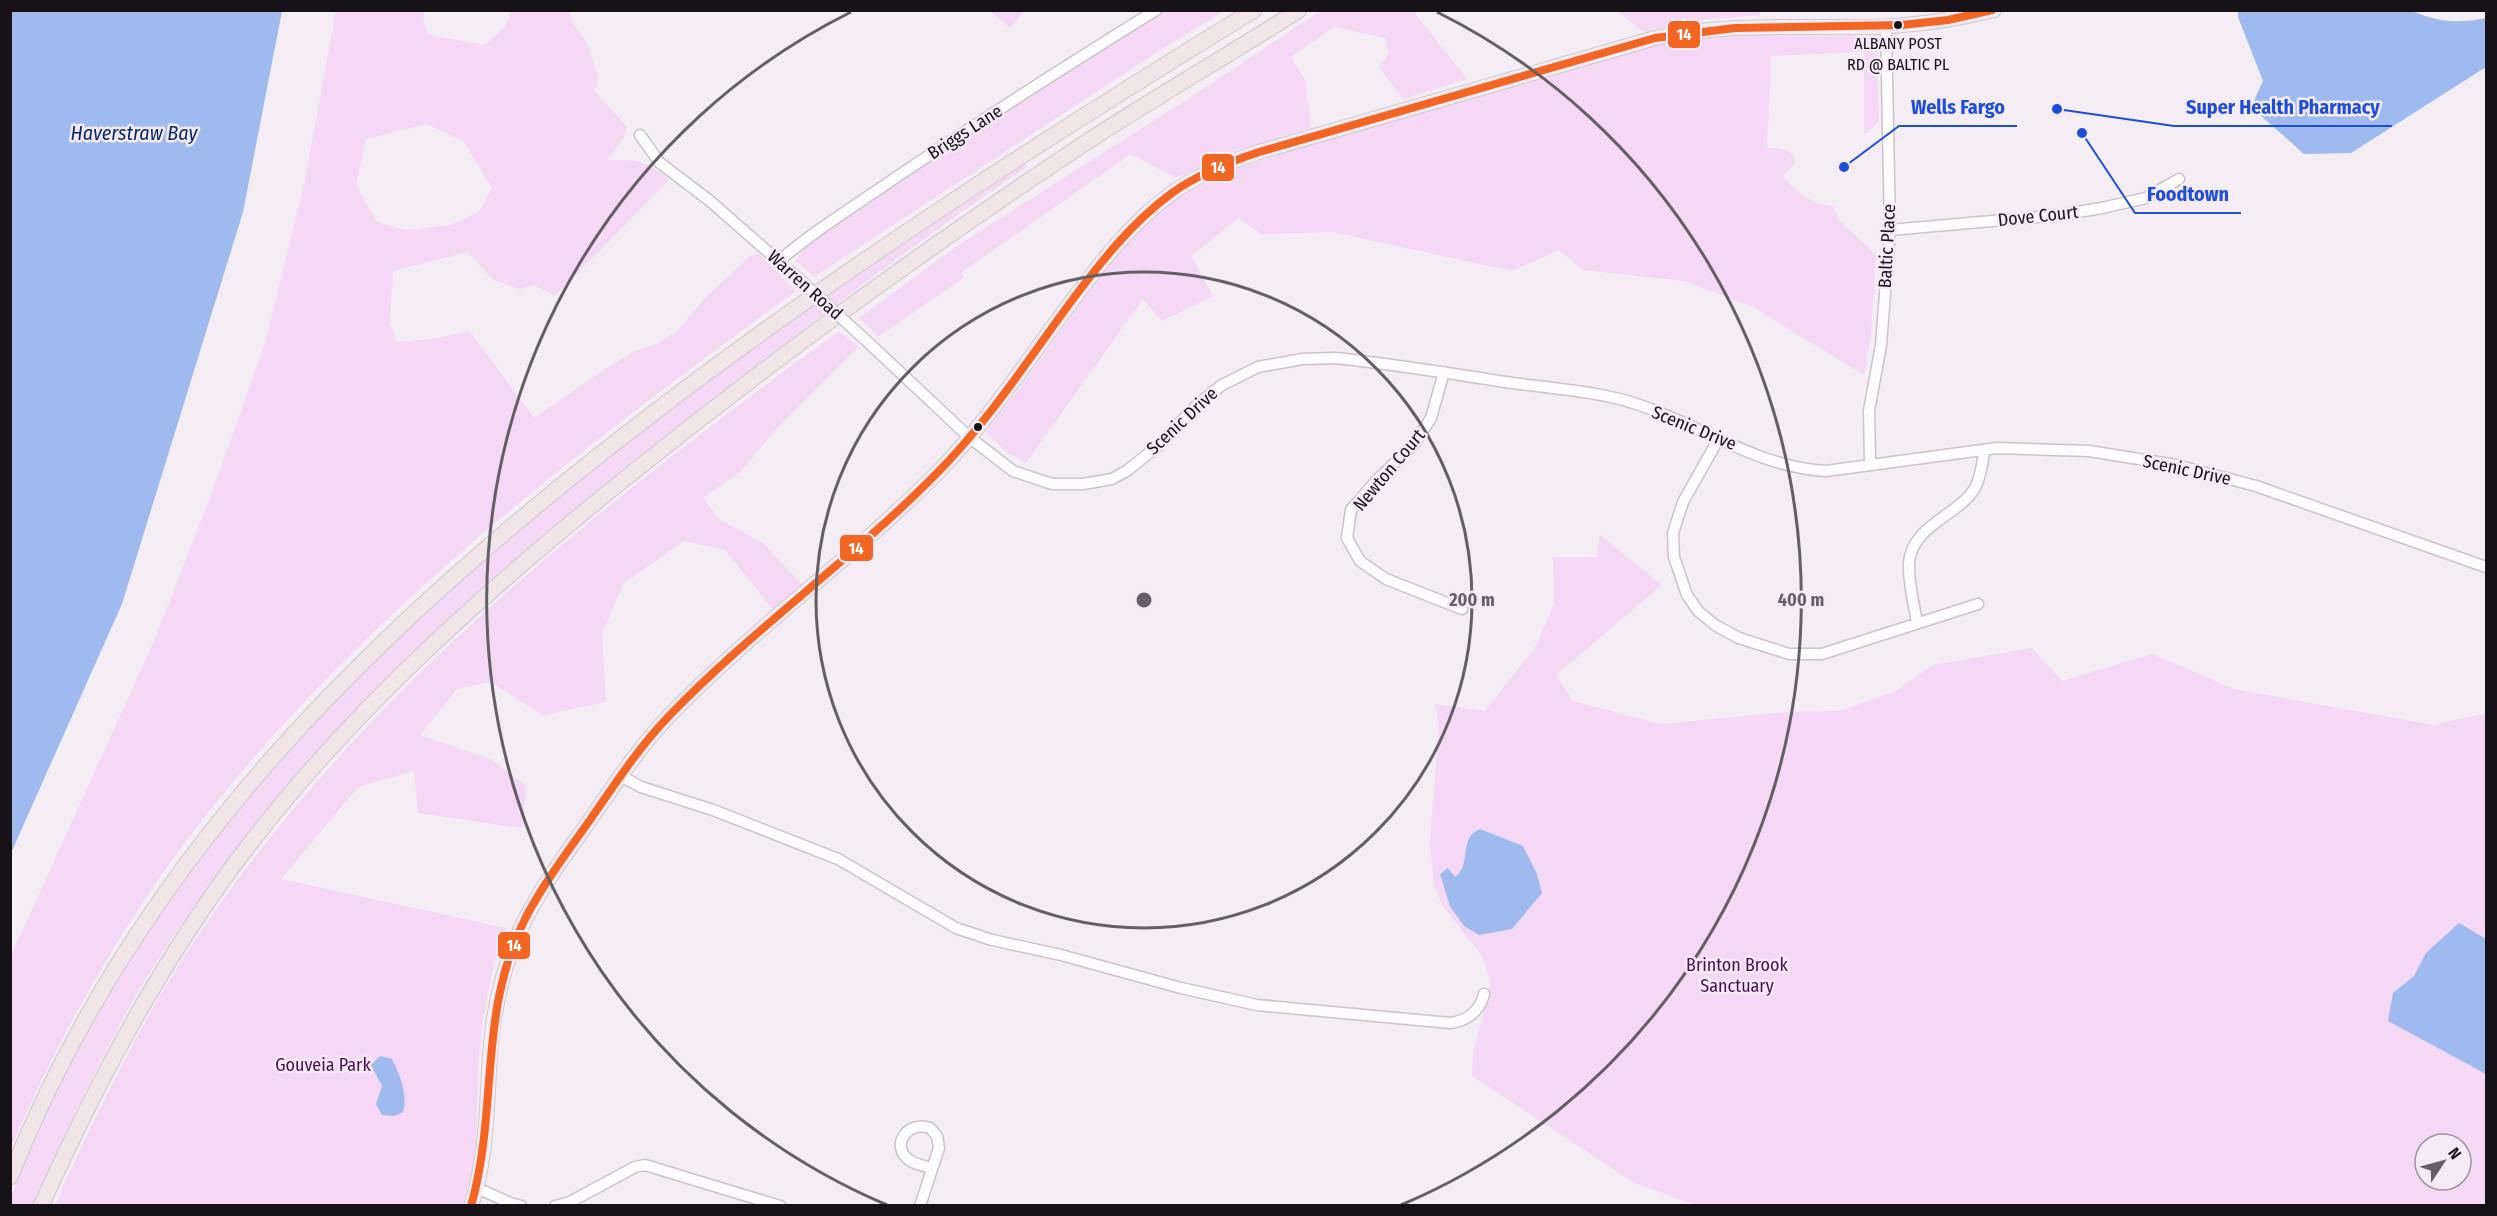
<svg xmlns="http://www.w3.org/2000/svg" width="2497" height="1216" font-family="'Fira Sans Condensed',sans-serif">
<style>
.green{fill:#f4d8f5;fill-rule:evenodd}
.water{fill:#9ebaee}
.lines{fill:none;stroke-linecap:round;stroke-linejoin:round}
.minor-casing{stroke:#c9c4c9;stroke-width:13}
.major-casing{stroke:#ccc9cd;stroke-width:16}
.highway-casing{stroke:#ccc9cd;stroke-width:17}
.minor{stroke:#fdfcfd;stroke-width:10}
.major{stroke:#f7eef1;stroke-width:14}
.highway{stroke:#f1e5e8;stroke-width:15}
.minor-bridge-casing{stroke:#c9c4c9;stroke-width:13;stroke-linecap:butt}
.minor-bridge{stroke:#fdfcfd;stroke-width:10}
.bus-1-casing{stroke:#f7eaf8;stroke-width:12}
.bus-1{stroke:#f26522;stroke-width:8}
.ring{fill:none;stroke:#645f64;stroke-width:3}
.bus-dot{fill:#161217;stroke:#f7eaf8;stroke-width:2}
.labels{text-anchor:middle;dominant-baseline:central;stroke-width:5;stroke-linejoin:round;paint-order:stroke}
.bus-label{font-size:16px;fill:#161217;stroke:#f7eaf8}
.street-label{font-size:18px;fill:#161217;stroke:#f7eaf8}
.park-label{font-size:18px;fill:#49104d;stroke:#f7eaf8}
.water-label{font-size:20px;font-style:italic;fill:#042a68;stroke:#f7eaf8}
.centre{fill:#645f64;stroke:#f7eaf8;stroke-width:3}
.ring-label{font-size:18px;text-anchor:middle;font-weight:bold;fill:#645f64;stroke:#f7eaf8;stroke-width:5;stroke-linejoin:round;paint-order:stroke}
.leader{fill:none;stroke:#1d4ed8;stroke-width:2}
.callout-dot{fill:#1d4ed8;stroke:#f7eaf8;stroke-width:2}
.callout-label{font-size:20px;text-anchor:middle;font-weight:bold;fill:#1d4ed8;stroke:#f7eaf8;stroke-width:5;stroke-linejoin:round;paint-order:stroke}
.line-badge{stroke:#f7eaf8;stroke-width:2}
.badge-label{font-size:16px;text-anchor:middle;font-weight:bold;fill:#fff}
</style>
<rect width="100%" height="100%" fill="#f4eef4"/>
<path class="green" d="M1759 10 1761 15 1689 21 1644 32 1617 11Z
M336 11H425L423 20 429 35 485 45 505 27 511 11H569L574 25 587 43 598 77 595 91 627 127 624 137 608 160C640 160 643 159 669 180L555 296 534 285 520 289 493 280 468 252 393 271 390 324 397 342 439 338 469 330 534 418 604 370 634 351 657 344 678 330 706 297 750 256 759 254 796 291C590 441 382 599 220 798 134 902 65 1023 11 1147V956L154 641 211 495 265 343 305 180ZM426 124 463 141 492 188 479 212 451 225 405 230 377 222 356 185 366 139Z
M990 11H1024L1010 28Z
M1164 11H1224L1168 45 814 277 796 261C798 247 846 220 859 211 959 142 1061 76 1164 11Z
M1320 11H1413L1467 79 1403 99 1379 67 1389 53 1385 38 1334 27 1291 57 1305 80 1311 128 1238 150 1176 178 1131 154 962 272 965 277 878 337 859 318 960 244 1191 97Z
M1760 35 1862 36 1872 37 1877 45 1879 122 1867 133H1864V52L1771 56 1767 148C1778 149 1795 147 1795 163L1783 176C1795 191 1813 206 1833 206L1839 220 1876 255 1871 335 1864 375 1751 306 1684 281 1583 270 1559 250 1512 271 1332 232 1261 234 1239 218 1191 256 1213 296 1162 321 1143 299 1026 463 1006 452 985 432 1016 393 1122 246 1146 222 1181 195 1226 172 1358 130 1624 52 1694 38Z
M1025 162 1027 167C936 228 848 295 761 362 608 478 455 600 325 743 276 797 231 855 188 915 124 1004 77 1106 33 1205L11 1206V1196C31 1148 50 1100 75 1055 121 967 177 886 238 808 294 736 360 672 427 611 493 551 560 492 630 438 757 340 893 253 1025 162Z
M839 331 858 347 778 427 741 471 703 498 720 520 763 543 803 586 774 611 725 550 684 541 623 584 602 634 606 702 543 715 490 682 457 689 420 735 490 759 527 786 521 828 418 813 414 771 358 787 281 879 506 928C492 965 484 1006 480 1045 474 1099 484 1154 462 1205L55 1206C67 1176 81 1148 95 1119 120 1069 145 1019 175 971 341 707 591 512 839 331Z
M1600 535 1662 585 1556 675 1573 701 1660 724 1786 712 1840 711 1896 691 1933 665 2032 648 2062 681 2152 654 2234 689 2433 725 2486 713V1205H1695L1633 1182 1472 1076 1473 1053 1491 982 1482 956 1442 905 1434 885 1430 844 1439 725 1435 704 1485 711 1536 646 1554 604 1553 557H1597ZM2425 1144H2461V1180H2425Z"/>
<path class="water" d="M11 10 282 11 243 212 122 604 11 853Z
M2238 11H2412C2437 22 2460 24 2486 18V67L2351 153 2304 154 2251 107 2263 81 2238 17Z
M1480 829 1523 846 1537 874 1542 893 1512 929 1479 935 1464 926 1450 906 1440 874 1448 868 1455 877C1473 864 1457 839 1480 829Z
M2459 923 2486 939V1074L2388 1021 2393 993 2414 976 2426 953Z
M380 1056 392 1059C400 1075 408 1094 403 1112L394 1116 382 1115 376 1104 382 1086 371 1065Z"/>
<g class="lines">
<defs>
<path id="minor" d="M640 135 660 163 710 201 783 265
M1890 230 2059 215 2102 208 2146 198 2179 179
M779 261C816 229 858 204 898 176 983 119 1069 64 1156 10
M871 345 969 437 1013 471 1052 484H1083L1112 479 1128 470 1159 445 1196 406 1222 385 1258 367 1302 359 1335 358C1394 364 1453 374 1512 383 1544 387 1579 390 1611 397 1685 413 1749 467 1826 471L1997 448 2089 451 2176 465 2256 486 2486 567
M1444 372 1431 418 1415 443 1376 481 1351 510 1347 538 1360 561 1386 579 1462 609
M1719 438 1683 502 1673 533 1674 557 1687 595 1698 611 1715 625 1739 638 1789 654H1822L1978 604
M1870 465 1869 411 1881 345 1890 230 1886 26
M1917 623C1914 604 1908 582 1909 563 1912 525 1958 516 1975 488 1981 477 1982 464 1984 452
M621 776 641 787 713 810 838 859 956 928 992 940 1061 955 1181 988 1257 1005 1450 1023C1467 1021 1480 1011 1484 994
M477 1188 510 1203 521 1206
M555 1206 570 1202 635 1167 645 1165 780 1206
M920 1206 939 1148 937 1136 930 1128C907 1120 890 1146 909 1160 915 1164 924 1166 931 1168"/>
<path id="major" d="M471 1206C489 1152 486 1098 491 1043 495 999 506 957 526 918 544 883 568 851 590 820 615 784 639 747 669 716 753 629 854 557 939 471 987 422 1025 364 1066 309 1098 266 1128 225 1172 193 1198 174 1229 162 1259 152L1655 38C1726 23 1798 28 1871 27 1912 26 1953 20 1994 10"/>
<path id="highway" d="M10 1177C140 850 386 617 660 408 850 263 1051 135 1254 10
M41 1206C99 1078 163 957 249 845 355 707 487 590 622 481 767 364 918 254 1073 151 1147 102 1224 58 1299 10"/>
</defs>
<use href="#minor" class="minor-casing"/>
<use href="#major" class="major-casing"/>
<use href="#highway" class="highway-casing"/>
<use href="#minor" class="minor"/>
<use href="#major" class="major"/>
<use href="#highway" class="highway"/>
<defs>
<path id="minor-bridge" d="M789 270 871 345"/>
</defs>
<use href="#minor-bridge" class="minor-bridge-casing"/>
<use href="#minor-bridge" class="minor-bridge"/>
<defs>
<path id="bus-1" d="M471 1206C499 1107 477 1013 526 917 544 883 568 851 590 820 615 784 639 747 669 716 754 628 854 558 939 471 989 420 1028 360 1070 303 1100 263 1131 223 1172 193 1198 174 1229 162 1259 152L1655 38 1735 28 1902 25 1948 20 1992 10"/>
</defs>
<use href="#bus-1" class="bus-1-casing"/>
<use href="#bus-1" class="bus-1"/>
</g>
<g class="ring">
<circle cx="1144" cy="600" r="328"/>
<path d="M887 1205A657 657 0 0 1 851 12M1437 12A657 657 0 0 1 1401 1205"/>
</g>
<g class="bus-dot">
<circle cx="1898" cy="25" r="5"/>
<circle cx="978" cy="427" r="5"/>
</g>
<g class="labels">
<g class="bus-label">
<text x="1898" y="43">ALBANY POST<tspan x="1898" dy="21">RD @ BALTIC PL</tspan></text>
</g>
<g class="street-label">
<text transform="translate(965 132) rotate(-33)">Briggs Lane</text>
<text transform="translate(2038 216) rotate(-6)">Dove Court</text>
<text transform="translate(1887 246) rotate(-87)">Baltic Place</text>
<text transform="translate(805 285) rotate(42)">Warren Road</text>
<text transform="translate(1182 421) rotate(-43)">Scenic Drive</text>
<text transform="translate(1694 428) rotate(22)">Scenic Drive</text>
<text transform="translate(1389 470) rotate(-50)">Newton Court</text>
<text transform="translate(2187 470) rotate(12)">Scenic Drive</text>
</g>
<g class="park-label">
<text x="1737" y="965">Brinton Brook<tspan x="1737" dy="21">Sanctuary</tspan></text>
<text x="323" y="1065">Gouveia Park</text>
</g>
<g class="water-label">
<text x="134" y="133">Haverstraw Bay</text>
</g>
</g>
<circle cx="1144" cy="600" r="9" class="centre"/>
<g class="ring-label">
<text x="1472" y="606">200 m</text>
<text x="1801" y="606">400 m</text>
</g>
<path class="leader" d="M1844 167L1899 126H2017M2057 109L2174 126H2392M2082 133L2135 213H2241"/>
<g class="callout-dot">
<circle cx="1844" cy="167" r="6"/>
<circle cx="2057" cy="109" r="6"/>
<circle cx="2082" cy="133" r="6"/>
</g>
<g class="callout-label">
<text x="1958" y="114">Wells Fargo</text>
<text x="2283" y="114">Super Health Pharmacy</text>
<text x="2188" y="201">Foodtown</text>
</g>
<g class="line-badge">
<rect x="1667" y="20" width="34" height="29" rx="6" fill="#f26522"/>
<rect x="1201" y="153" width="34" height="29" rx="6" fill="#f26522"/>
<rect x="839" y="534" width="35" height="28" rx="6" fill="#f26522"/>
<rect x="497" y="931" width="34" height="29" rx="6" fill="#f26522"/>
</g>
<g class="badge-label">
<text x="1684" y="40">14</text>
<text x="1218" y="173">14</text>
<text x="856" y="554">14</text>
<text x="514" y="951">14</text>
</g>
<rect width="2497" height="1216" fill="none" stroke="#161217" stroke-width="24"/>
<g transform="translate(2443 1162) rotate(54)"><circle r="28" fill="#f7eaf8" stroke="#9d949e" stroke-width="1.5"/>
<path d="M0-4.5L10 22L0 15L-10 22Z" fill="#645f64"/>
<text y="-9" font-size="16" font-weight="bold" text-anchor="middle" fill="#161217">N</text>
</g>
</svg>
